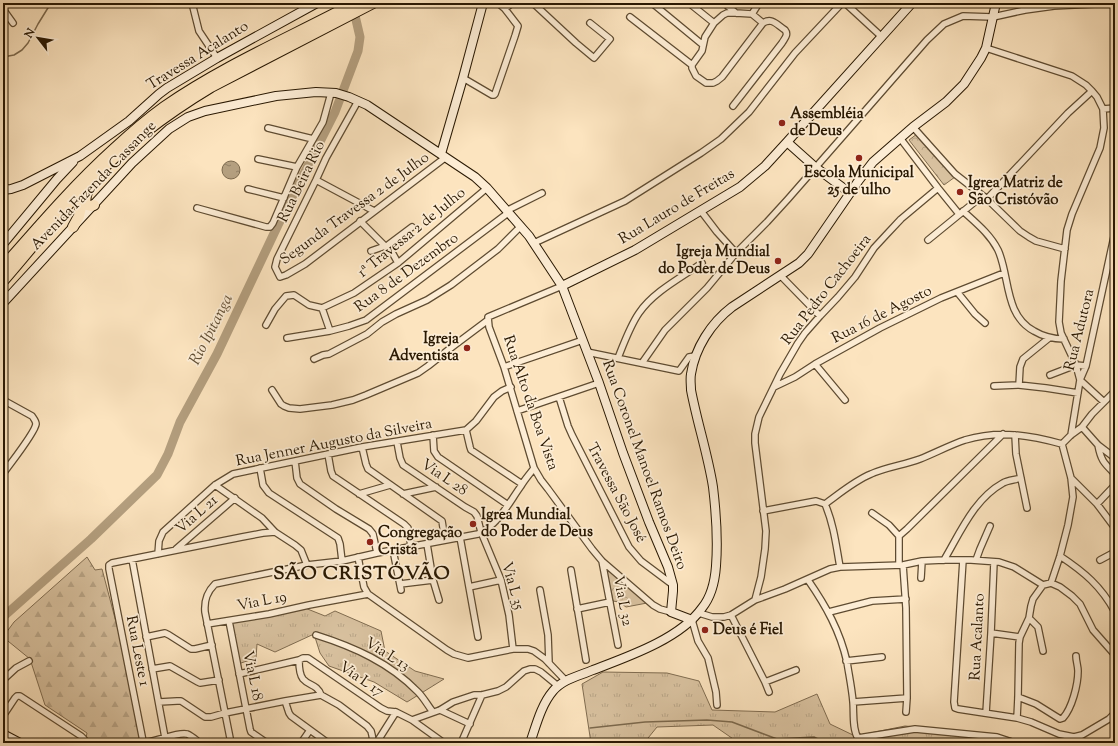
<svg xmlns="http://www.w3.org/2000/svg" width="1118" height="746" font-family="'Sorts Mill Goudy',serif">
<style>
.grass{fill:url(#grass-tufts);stroke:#806c50}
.forest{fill:url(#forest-firs);stroke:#806c50}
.park{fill:url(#park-crowns);stroke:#806c50}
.water{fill:url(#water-ripples);stroke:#7c694d}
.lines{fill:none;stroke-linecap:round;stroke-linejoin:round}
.stream{stroke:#7c694d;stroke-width:1.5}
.river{stroke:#b49f7f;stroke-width:9}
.street-casing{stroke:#5e4b31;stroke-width:8}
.secondary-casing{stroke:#291802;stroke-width:10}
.highway-casing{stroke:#291802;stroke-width:12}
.street{stroke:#fdedd5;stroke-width:5.5}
.secondary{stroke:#fdedd5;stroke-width:8}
.highway{stroke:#fce4bf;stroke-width:10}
.poi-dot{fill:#8f2418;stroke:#fdedd5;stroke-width:1.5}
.labels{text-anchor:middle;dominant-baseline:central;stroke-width:3.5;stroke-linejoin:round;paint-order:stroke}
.street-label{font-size:15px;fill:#291802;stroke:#fdedd5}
.poi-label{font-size:15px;font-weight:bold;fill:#291802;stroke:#fdedd5;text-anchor:start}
.water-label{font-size:16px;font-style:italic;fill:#614e34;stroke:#fdedd5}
.district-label{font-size:19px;font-weight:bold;letter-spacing:1px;fill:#291802;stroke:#fdedd5}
</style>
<defs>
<pattern id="grass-tufts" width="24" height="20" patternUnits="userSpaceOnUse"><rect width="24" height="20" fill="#d8c19f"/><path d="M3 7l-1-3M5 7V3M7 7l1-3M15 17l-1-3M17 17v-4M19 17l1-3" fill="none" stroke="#b9a587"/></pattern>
<pattern id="forest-firs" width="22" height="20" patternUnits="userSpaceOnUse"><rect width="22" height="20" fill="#d8c19f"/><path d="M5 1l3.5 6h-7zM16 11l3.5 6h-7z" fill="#b9a587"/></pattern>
<pattern id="park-crowns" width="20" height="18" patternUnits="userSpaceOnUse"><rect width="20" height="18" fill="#d8c19f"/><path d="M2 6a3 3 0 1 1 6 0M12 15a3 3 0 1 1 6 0" fill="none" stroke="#b9a587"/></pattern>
<pattern id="water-ripples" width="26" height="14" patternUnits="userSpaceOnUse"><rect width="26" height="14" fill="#b49f7f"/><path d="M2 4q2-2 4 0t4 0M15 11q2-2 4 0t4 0" fill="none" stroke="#928166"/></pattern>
</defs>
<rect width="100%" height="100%" fill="#fce4bf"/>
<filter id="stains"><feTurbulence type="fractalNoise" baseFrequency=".005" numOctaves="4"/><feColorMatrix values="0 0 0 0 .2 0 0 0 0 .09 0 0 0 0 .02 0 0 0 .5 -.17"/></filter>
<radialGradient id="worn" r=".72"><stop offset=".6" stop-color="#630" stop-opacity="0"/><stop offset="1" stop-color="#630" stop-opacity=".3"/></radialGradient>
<path class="grass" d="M305 608 325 616 335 611 381 631 385 651 415 671 444 679 407 702 374 682 329 666 320 653 314 634 275 652 257 644 256 658 238 664 229 619Z
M603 672 667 673 699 681 712 710 775 712 817 694 830 724 855 736 905 726 994 734 1030 743H739L713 725 657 727 644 743H591L582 684Z"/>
<path class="forest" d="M87 557 95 570 102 569 131 679 144 739 127 743H85L87 733 45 705 30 659 3 637 14 622Z"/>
<path class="park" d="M917 134 955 177 944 185 909 140Z
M606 568 647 603 626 607 619 602 613 601Z"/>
<path class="water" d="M222 170a9 9 0 1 1 18 0a9 9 0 1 1-18 0Z"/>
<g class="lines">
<path class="stream" d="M3 57 14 55 22 50 28 43 38 24 51 3
M590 728 645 722 707 720 732 722 777 739 814 737 826 743"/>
<path class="river" d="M3 617 91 539 157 475 168 454 180 422 217 354 278 225 335 112 358 51 360 37 353 7"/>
<defs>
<path id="street" d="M192 3 199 31 217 58
M533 3 576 43 594 58 610 39 590 23
M652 3 703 45
M689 3 714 23
M724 3 736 13
M845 3 882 37
M3 9 13 23
M505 9 512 3
M752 14 759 3
M630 17 692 65
M986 48 1072 76 1086 85 1092 91 1097 97 1103 109 1104 128 1100 148 1072 214 1067 230 1061 281 1059 322 1061 333 1076 365 1080 380 1104 402
M463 78 492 95H494L495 94 515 36 518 26 505 9 498 3
M358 101 326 158 316 180 277 259 275 267 280 277 286 275 305 264 446 157
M733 106 782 43C784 39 789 35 785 30 777 25 772 17 763 23L722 77 717 81 713 83H706L696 76 692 68V65L702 51 705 37 714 23 723 15 727 13H736L752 14 763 23
M1103 109 1115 108
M913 127 955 174 987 199 1020 231 1029 237 1036 241 1065 249
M268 128 313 139
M900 138 938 188 959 214
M258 159 297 167
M316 180 374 211
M248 189 284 198
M987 199 1068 113 1092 91
M197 208 266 227H270L273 223 297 167 323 122 331 93
M506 211 542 193
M701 211 717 232 736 253
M963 211C976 223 990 234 998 250 1010 276 1004 315 1034 331 1044 337 1053 339 1064 339
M360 221 385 246
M928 240 982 196
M534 243 625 201 701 153 721 139 749 112 795 53 842 3
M388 245 398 263
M371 251 388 245 412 227
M780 275 820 316
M562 286 488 317 489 327 504 367 534 468 541 480 548 489 592 549 602 561 653 605 660 609 671 612
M958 293 975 314 985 323
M322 308 330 331
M266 325 275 309 286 296 294 295 309 305 322 308 354 293 398 263 487 188
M287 338 330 331 349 326 366 320 508 213
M587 352 679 371 689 357 695 356
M618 358C624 343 630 326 639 313 653 292 682 277 702 263
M314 359 323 355 329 354 367 334 382 322 396 314 427 300 451 285 498 249 521 226
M642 363 665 330 707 288 736 253 767 222 788 199 927 40 944 24 963 16 993 17 1025 10 1054 6 1115 3
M815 364 845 400
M504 367 583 340
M1050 375 1076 365 1086 366
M1019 385 1020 367 1023 359 1049 338
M994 386 1019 385 1046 388 1078 393
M774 387 795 377 815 364 880 328 941 298 1004 273
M272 390 281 404 284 406 289 408 300 409 332 405 353 400 366 395 418 373 428 366 452 347 488 320
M559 397 568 426 572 435 629 547 641 561 673 585
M3 400 32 416C34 419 36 421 36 424 35 433 9 465 3 474
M517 411 599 383
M1082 427 1098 445 1115 458
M466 430 470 447 471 450 522 484
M433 435 434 451 438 457 508 505
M1015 435 1016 454 1027 508
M1071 435 1080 380 1086 366 1115 232
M397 442 400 458 403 465 465 507 474 512 477 516 481 532 501 580 509 615 513 649
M1062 444 1071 435 1082 427 1092 414 1115 391
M1098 445C1101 461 1104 463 1115 474
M362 447 366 464 368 469 442 521 445 540
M328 454 331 471 333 476 404 524 408 528 411 546
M295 461 297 478 300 484 336 509 369 529 373 534 377 553
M260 468 263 485 269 493 338 538 340 544 342 561
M1071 478 1097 504 1115 528
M215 485 262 518 275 532 295 545 301 550 307 565
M359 494 390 485
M403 494 436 487
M825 504C839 494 854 481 871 474 886 467 904 465 920 459 935 453 950 445 965 440 999 430 1029 435 1062 444
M825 504C834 525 836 545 840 567
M1097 504 1115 485
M763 511 816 501 825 504
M872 513 889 525 899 536V565
M899 536 907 529 1003 434
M460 537 478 637
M427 544 433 580 439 600
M176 549 235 498
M393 550 401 590
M158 554 159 541 163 532 215 485 233 474 362 447 466 430 476 421 494 397 502 391 511 387
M1060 556C1084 572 1101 586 1115 612
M358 557 364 587 368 594 447 650 454 654 468 658 513 649H528L534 651 545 659 566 681
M132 559 166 743
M944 560C960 533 974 499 1003 483 1008 480 1015 480 1021 478
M963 560 954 702 955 708 958 709 1017 718 1031 722 1059 734 1074 737 1082 735 1109 719 1115 713
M976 560 980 549 990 526
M1100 560 1115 552
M602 561 618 645
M903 565 906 608 907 698 906 712
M571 570 586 660
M921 578 922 561
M808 580C826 606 840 631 847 662 849 675 852 689 853 702 854 712 852 729 858 738L915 729 997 737 1015 743
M1051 583 1060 556 1068 525 1073 497 1071 478 1062 444
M400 584 433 580
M469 587 501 580
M540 590 548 635 549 663
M755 600 785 589 830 569 840 567 903 565 922 561 944 560H971L999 562 1014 567 1043 585 1051 583 1060 587 1072 596 1080 604 1093 630 1115 655
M577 609 610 602
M829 612 872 601 906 599
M699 613 712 617H724L731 615 755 600 761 577 765 549 766 531 755 443V434L759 417 780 374 798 343 805 333 820 316 838 297 855 277 874 248 886 235 901 219 938 188
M731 615 765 682 769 692
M1029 618 1038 627 1043 651
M692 620 698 641 708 658 716 692 717 705
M229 621 250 729 251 732 267 743
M207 624 269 614 309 605 368 594
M991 633 1020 637
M316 635C354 647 390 663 418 692 424 698 428 706 433 712
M146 637 165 633 169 635 191 649H195L212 645
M299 660C299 665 299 674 303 679 309 686 317 684 321 695
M846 661 882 657
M152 669 170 666 198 682 200 683 219 680
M239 674 299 660 303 658H308L381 708 387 711 396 712 412 720 444 743
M3 680 16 668 29 661
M765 682 796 670
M1018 697 1036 704 1060 719 1063 718C1072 708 1078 685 1078 671 1078 666 1076 661 1076 656
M285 701 289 713 291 716 328 743
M159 702 177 701H181L205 717H211L225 713 285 701 321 695 339 705 367 726 371 731 372 735 373 741 371 743
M853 702 907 698
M440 710 470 724
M986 713 991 633 994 562
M3 716 15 698 17 696H20L81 736 84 739 83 743
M1017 718 1018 697 1019 643 1020 637 1029 618 1031 606 1033 599 1043 585
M412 720 440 710 453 702 474 695H482L498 691 506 687 524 671 530 669H535L541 672 558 686
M377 742 396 712
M200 743C196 740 192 736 187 734 176 731 151 745 143 741L109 569V565L112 563 242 537 263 533 275 532
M231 743 205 612C204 600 207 592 215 584L307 565 342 561 377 553 478 534C499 524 508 504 521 486 525 479 530 474 534 468
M301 743 310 730
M461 743 482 695"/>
<path id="secondary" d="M787 142 815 167 850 193
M441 154 463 78 483 3
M3 190 11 189 23 185 80 156 129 121 159 94 167 88 217 58 317 3
M3 244 57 179 73 162
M562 286 635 250 740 187 765 166 787 142 912 3
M3 303 132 163 169 129 188 117 205 111 276 96 316 92 336 93 349 97 367 105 475 177 487 188 529 236 562 286 599 383 623 453 649 522 668 567 673 585V591L671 612 692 620
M3 734 20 743
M530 743C536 726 541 705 553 691 563 679 579 676 593 670 627 657 680 639 702 608 711 597 715 580 716 566 718 540 716 512 713 487 708 455 697 422 691 390 691 385 690 379 691 374 695 348 711 323 732 307L799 263 808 254 859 180 873 162 913 127 946 102 964 84 981 58 986 48 996 3"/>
<path id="highway" d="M86 195 85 203 87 205 91 206 94 205
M73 227 79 216 82 202 90 187
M3 267C39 226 74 185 115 148 130 134 146 120 164 107 223 66 291 37 355 3
M3 281C31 249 57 215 87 184 123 147 166 114 211 87L373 3"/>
</defs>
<use href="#street" class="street-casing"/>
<use href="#secondary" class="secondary-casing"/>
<use href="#highway" class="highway-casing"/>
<use href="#street" class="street"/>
<use href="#secondary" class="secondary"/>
<use href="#highway" class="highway"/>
</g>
<g class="poi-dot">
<circle cx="782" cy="123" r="4"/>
<circle cx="859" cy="158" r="4"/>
<circle cx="960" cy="192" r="4"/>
<circle cx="778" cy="261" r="4"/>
<circle cx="467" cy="348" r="4"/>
<circle cx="473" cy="524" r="4"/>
<circle cx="370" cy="542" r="4"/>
<circle cx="705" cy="630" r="4"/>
</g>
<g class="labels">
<g class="street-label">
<text transform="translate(198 56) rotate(-32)">Travessa Acalanto</text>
<text transform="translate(302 182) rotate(-64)">Rua Beira Rio</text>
<text transform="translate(94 186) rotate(-46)">Avenida Fazenda Cassange</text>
<text transform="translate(677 207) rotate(-31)">Rua Lauro de Freitas</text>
<text transform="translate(355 209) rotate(-36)">Segunda Travessa 2 de Julho</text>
<text transform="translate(412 233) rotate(-39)">1ª Travessa 2 de Julho</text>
<text transform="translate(407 273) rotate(-36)">Rua 8 de Dezembro</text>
<text transform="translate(827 290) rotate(-52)">Rua Pedro Cachoeira</text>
<text transform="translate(882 315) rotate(-27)">Rua 16 de Agosto</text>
<text transform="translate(1080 330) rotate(-76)">Rua Adutora</text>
<text transform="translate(530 403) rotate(71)">Rua Alto da Boa Vista</text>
<text transform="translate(334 443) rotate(-11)">Rua Jenner Augusto da Silveira</text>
<text transform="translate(644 465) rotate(70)">Rua Coronel Manoel Ramos Deiro</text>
<text transform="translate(444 478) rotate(34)">Via L 28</text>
<text transform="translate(616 493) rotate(62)">Travessa São José</text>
<text transform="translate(197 515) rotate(-41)">Via L 21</text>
<text transform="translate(512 586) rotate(74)">Via L 35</text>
<text transform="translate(622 601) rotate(79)">Via L 32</text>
<text transform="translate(262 602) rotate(-11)">Via L 19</text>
<text transform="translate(978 637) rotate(-87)">Rua Acalanto</text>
<text transform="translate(137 651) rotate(79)">Rua Leste 1</text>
<text transform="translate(387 655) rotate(32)">Via L 13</text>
<text transform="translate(252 676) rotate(78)">Via L 18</text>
<text transform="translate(361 680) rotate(34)">Via L 17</text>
</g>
<g class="poi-label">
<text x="790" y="114">Assembléia<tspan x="790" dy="17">de Deus</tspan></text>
<text x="859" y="173" text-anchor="middle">Escola Municipal<tspan x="859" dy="17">25 de ulho</tspan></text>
<text x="968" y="183">Igrea Matriz de<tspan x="968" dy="17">São Cristóvão</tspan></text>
<text x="770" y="252" text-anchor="end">Igreja Mundial<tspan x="770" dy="17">do Poder de Deus</tspan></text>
<text x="459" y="339" text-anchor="end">Igreja<tspan x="459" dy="17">Adventista</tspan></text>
<text x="481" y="515">Igrea Mundial<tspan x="481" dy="17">do Poder de Deus</tspan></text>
<text x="378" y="533">Congregação<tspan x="378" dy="17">Cristã</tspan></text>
<text x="713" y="630">Deus é Fiel</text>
</g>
<g class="water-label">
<text transform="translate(212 330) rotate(-63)">Rio Ipitanga</text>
</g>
<g class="district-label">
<text x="362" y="574">SÃO CRISTÓVÃO</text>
</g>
</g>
<rect width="1118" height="746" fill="none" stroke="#fce4bf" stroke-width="16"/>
<rect x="4" y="4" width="1110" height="738" fill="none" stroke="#291802" stroke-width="2"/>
<rect x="8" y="8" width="1102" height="730" fill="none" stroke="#291802"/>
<g transform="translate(38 38) rotate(301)" stroke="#fdedd5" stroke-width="3" paint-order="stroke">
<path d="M0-3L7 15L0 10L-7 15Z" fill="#291802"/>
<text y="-6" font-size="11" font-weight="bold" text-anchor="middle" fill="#291802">N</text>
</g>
<rect width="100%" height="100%" filter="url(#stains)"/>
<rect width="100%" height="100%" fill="url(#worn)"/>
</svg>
